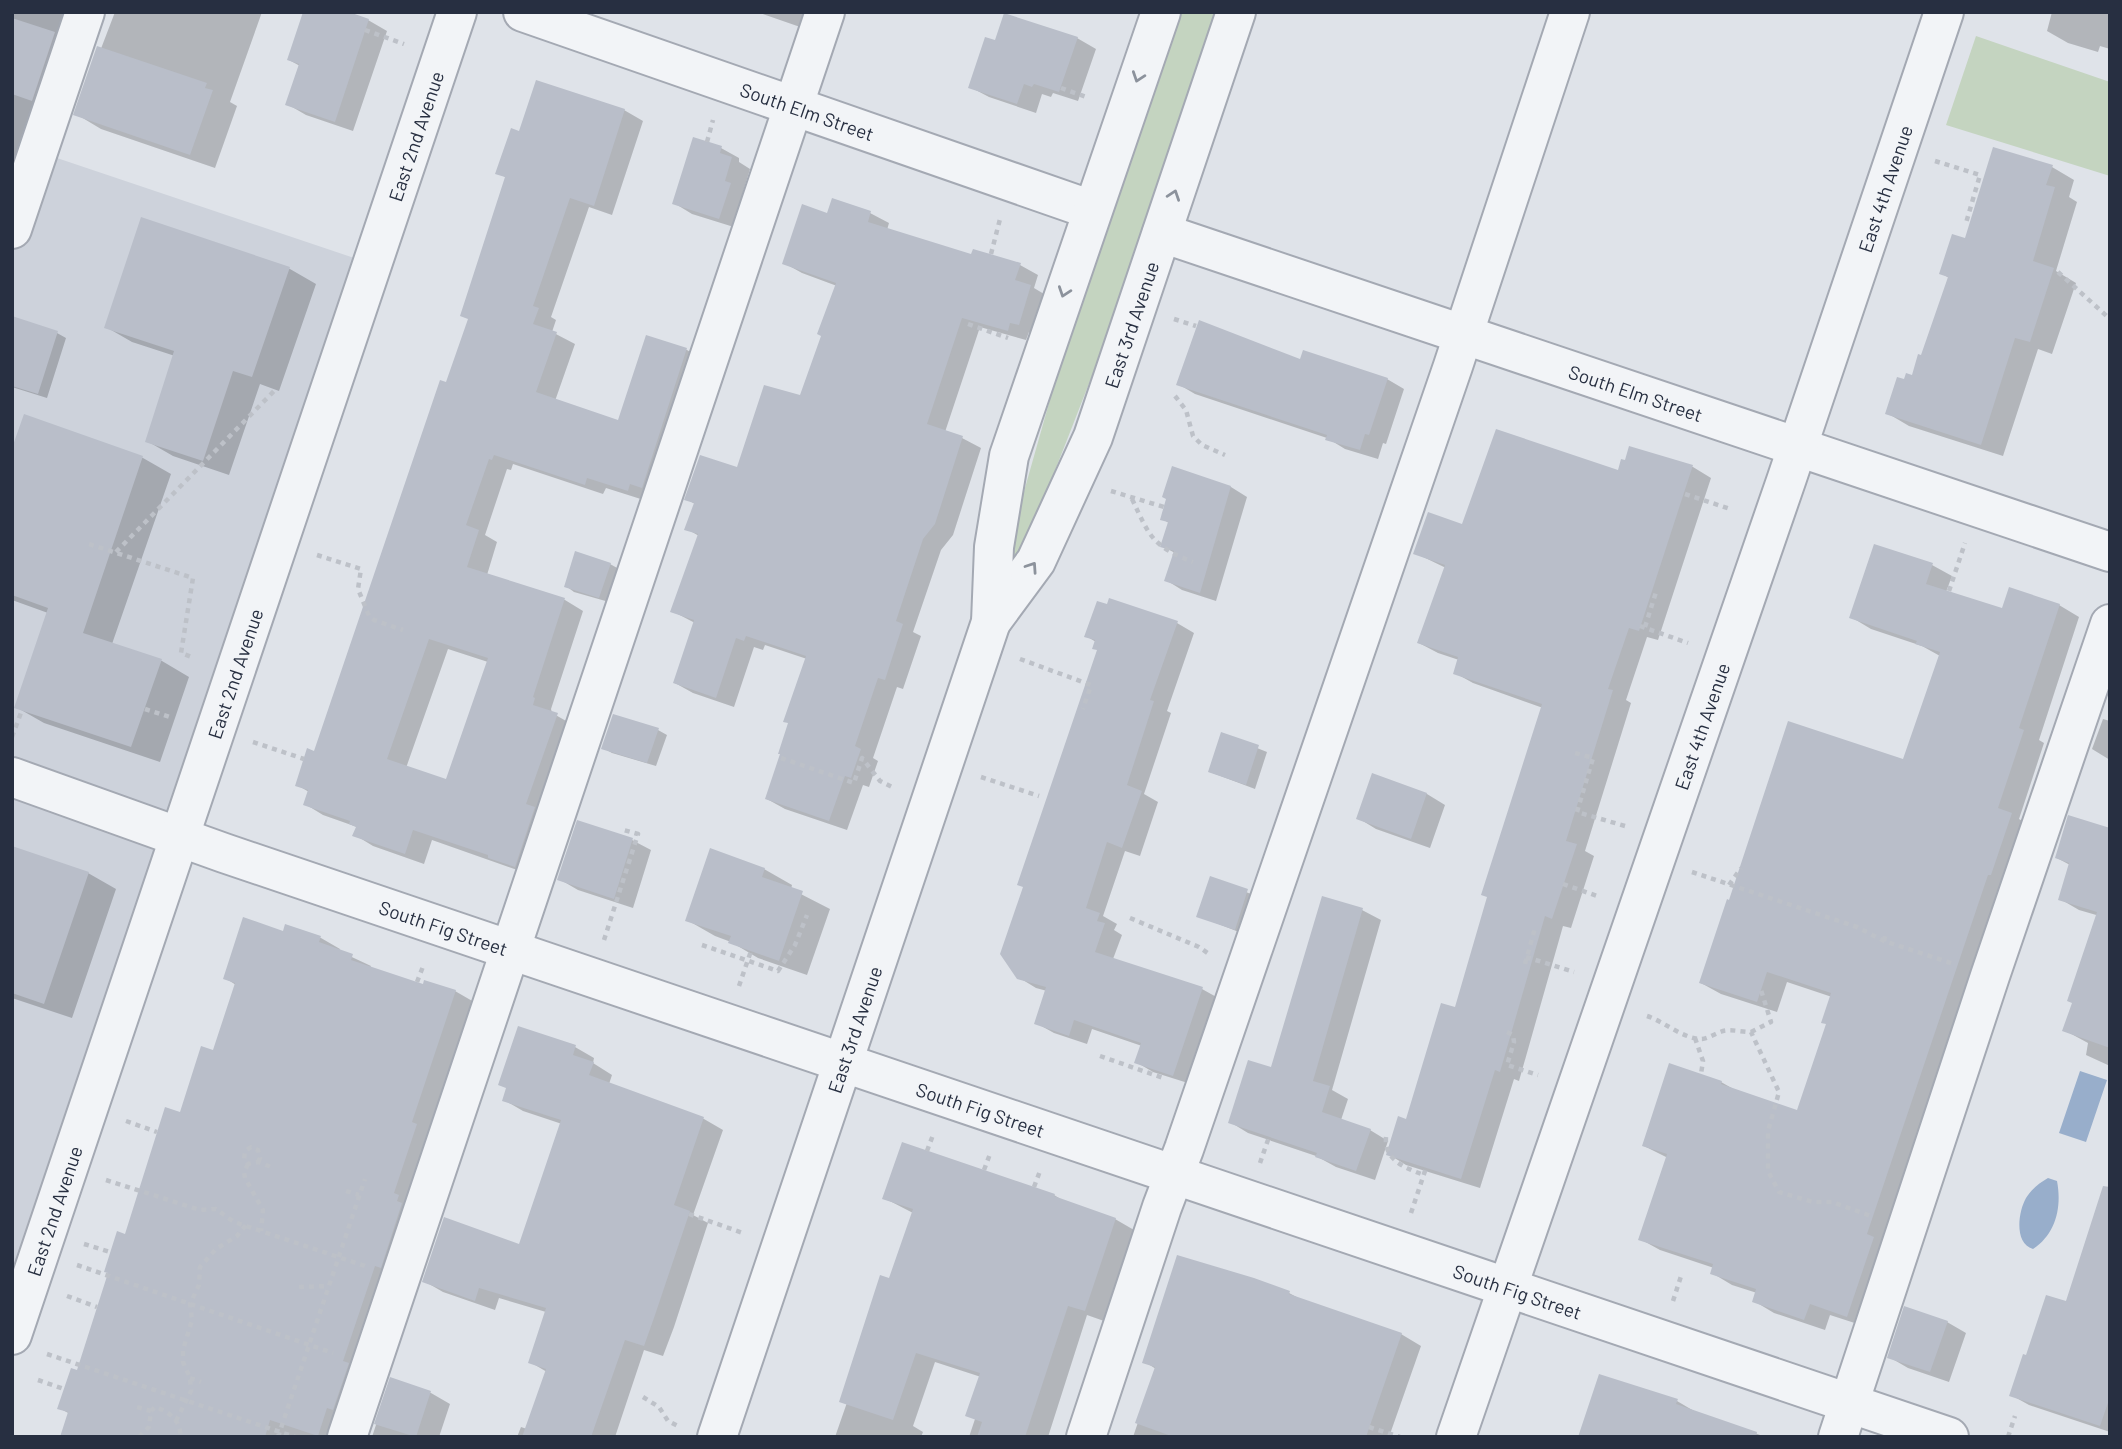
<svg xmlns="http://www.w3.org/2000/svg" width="2122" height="1449" font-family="Barlow,sans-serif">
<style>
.built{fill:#cdd2db}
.green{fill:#c4d4c0}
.water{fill:#98aecb}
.shadow{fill:#0003;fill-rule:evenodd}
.building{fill:#b9bec9;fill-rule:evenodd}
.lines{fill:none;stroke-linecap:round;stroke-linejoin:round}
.minor-casing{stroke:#a4a9b3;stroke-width:42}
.path{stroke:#bdc1c8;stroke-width:4.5;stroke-dasharray:5 5;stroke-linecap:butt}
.minor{stroke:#f2f4f7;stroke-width:38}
.oneway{stroke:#8c929c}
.labels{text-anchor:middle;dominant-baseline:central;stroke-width:5;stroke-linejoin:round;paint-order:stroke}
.street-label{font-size:19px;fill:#272f41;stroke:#eff2f7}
</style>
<rect width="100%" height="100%" fill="#dfe3e9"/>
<path class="built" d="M12 12H85L54 157 372 264 12 1335Z"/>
<path class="green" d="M1179 12H1218L1113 322 1024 550 1015 559 1009 558 1008 548 1053 389 1096 249Z
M1976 36 2110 82V176L1946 125Z"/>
<path class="water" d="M2080 1071 2107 1080 2086 1142 2059 1133Z
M2048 1178 2057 1181C2062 1207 2056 1234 2033 1249 2014 1244 2018 1212 2026 1198 2031 1190 2039 1183 2048 1178Z"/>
<path class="shadow" d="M12 12H73L12 210Z
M115 12H262L230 102 237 106 215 168 101 129 76 114Z
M304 12 368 20 387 31 353 131 306 115 287 104 300 66 289 60Z
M757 12H808L803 28Z
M2052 12H2110V49L2100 46 2098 52 2068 43 2047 31Z
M1077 38 1096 49 1078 101 1053 93 1051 97 1042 94 1036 113 989 97 970 87 996 42Z
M624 110 643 121 612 215 589 207 551 317 556 320 552 332 575 344 555 401 619 422 647 337 687 350 705 361 647 501 606 488 603 494 513 464 511 470 507 469 485 535 497 542 487 575 565 600 583 611 551 709 552 713 575 726 534 876 432 840 424 864 373 846 355 835 357 827 323 815 305 804 309 792 297 785 315 753 470 319 507 178 498 173 521 133ZM448 649 488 662 447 781 406 768Z
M721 148 739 158V162L750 169 743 192 748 195 737 228 692 214 674 203Z
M2052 167 2074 180 2069 197 2077 202 2056 271 2076 283 2052 354 2038 349 2003 456 1909 426 1887 413 1905 381 1913 377 1922 357 1949 278 1941 273 1966 241Z
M870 213 889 223 887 230 972 256 1020 265 1038 275 1034 288 1049 297 1037 334 1029 332 1026 340 980 327 945 432 962 438 981 448 953 535 941 550 913 632 921 636 903 689 897 687 873 758 878 761 869 787 863 785 847 830 785 809 767 799 782 754 807 659 765 645 763 650 754 647 734 707 693 693 675 683 695 623 672 611 699 536 687 529 695 504 686 499 738 469 801 397 823 336 837 286 802 273 784 263 828 215Z
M142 219 290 269 316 284 279 391 260 384 229 475 173 456 147 441 175 356 132 342 106 327Z
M12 328 57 333 66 338 47 398 12 387Z
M1387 379 1404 389 1386 444 1383 443 1378 459 1345 449 1327 438 1195 394 1178 384Z
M25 416 143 458 171 474 112 644 162 661 189 677 160 762 44 723 16 707 48 613 12 600V453Z
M1631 448 1693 467 1711 478 1658 640 1647 637 1626 700 1631 703 1585 851 1594 856 1571 928 1563 926 1519 1081 1514 1079 1480 1188 1406 1165 1388 1154 1407 1121 1456 1009 1543 708 1473 683 1455 673 1459 660 1438 653 1419 643 1446 568 1415 553 1463 527 1619 473 1626 462Z
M1174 469 1231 487 1247 497 1216 601 1182 590 1166 580 1175 553 1162 546 1169 523 1162 519Z
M610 564 619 569 609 602 574 592 566 586Z
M1932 565 1952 576 1946 592 2003 611 2059 605 2079 617 2039 740 2044 743 2019 819 2031 826 1867 1327 1830 1315 1825 1330 1774 1313 1754 1301 1757 1293 1732 1285 1712 1273 1714 1268 1660 1250 1640 1239 1668 1158 1644 1146 1721 1082 1737 1091 1798 1112 1827 1025 1832 997 1787 982 1777 1012 1721 994 1701 983 1905 761 1940 656 1922 646 1871 629 1851 617Z
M1177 623 1194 633 1167 711 1171 713 1144 794 1158 802 1140 856 1125 851 1103 916 1117 924 1114 930 1122 935 1113 959 1202 989 1220 999 1191 1084 1153 1072 1136 1062 1142 1046 1092 1029 1087 1044 1054 1033 1036 1023 1047 991 1036 988 1018 977 1098 650 1096 642 1086 636Z
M2103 719 2110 721V760L2092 749Z
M658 730 667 735 656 766 612 753 603 748Z
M1222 734 1267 752 1255 789 1210 772Z
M1373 775 1427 794 1445 805 1430 848 1376 829 1358 818Z
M2069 817 2110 919 2079 910 2060 899 2070 865 2057 858Z
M632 840 651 850 633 908 578 890 559 879Z
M12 848 88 873 116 889 72 1018 12 998Z
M764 869 792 885 791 889 830 909 807 975 758 958 731 942 715 936 687 920Z
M1211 878 1256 896 1244 934 1198 916Z
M1362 910 1381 920 1332 1090 1348 1099 1341 1120 1370 1130 1388 1141 1375 1180 1336 1167 1316 1156 1248 1133 1230 1122 1272 1069Z
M286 927 321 938 340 949 339 951 371 966 370 968 424 987 455 991 474 1002 347 1437H62L70 1414 59 1408 78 1372 126 1236 181 1114 214 1052 236 985 225 978 284 933Z
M2110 934V1066L2086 1055 2088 1043 2064 1030Z
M575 1047 594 1058 593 1063 612 1075 609 1084 704 1119 723 1130 693 1215 708 1223 674 1327 663 1356 644 1350 615 1437H517L521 1427 527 1429 547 1372 530 1362 546 1312 499 1298 495 1310 443 1292 424 1281 520 1246 562 1124 523 1111 504 1100Z
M1054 1195 1067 1203 1115 1219 1134 1230 1104 1321 1087 1315 1048 1437H969L975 1419 981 1377 935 1362 913 1426 923 1432 921 1437H835L913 1213 884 1198Z
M2110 1221V1432L2029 1405 2011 1395 2027 1357 2067 1303Z
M1289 1293 1304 1301 1401 1334 1421 1346 1389 1437H1133L1156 1369 1145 1362Z
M1947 1322 1966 1333 1949 1382 1908 1368 1889 1357Z
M391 1379 431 1393 450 1404 439 1437H372Z
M1677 1401 1699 1414 1766 1437H1580Z"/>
<path class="building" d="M303 12H349L369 19 335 122 285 105 299 64 287 60Z
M1004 13 1078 37 1059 92 1034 84 1032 87 1024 84 1017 104 968 88 985 37 995 40Z
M12 18 55 32 32 101 12 94Z
M97 46 207 83 205 88 213 90 190 155 73 115Z
M536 80 625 109 594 206 570 198 533 306 539 308 533 324 557 332 536 392 618 420 646 335 687 348 642 488 630 484 628 491 587 478 585 485 494 455 492 460 489 459 466 525 479 530 467 567 565 598 533 697 535 698 533 705 558 713 526 804 535 807 515 867 488 858V855L413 830 405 854 352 836 356 827 349 824 350 821 303 805 308 790 295 786 307 748 314 751 440 380 446 382 468 319 460 316 505 177 495 174 511 128 519 131ZM429 639 488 658 446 779 387 759Z
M693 137 722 146 720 153 732 157 725 181 731 183 719 219 672 204Z
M1993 147 2053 165 2046 185 2055 187 2033 261 2054 268 2030 342 2015 338 1981 445 1885 414 1897 377 1904 379 1906 373 1912 375 1918 354 1921 355 1948 277 1939 274 1952 234 1965 238Z
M832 198 871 211 868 222 971 254 973 249 1021 263 1015 280 1031 285 1019 325 1010 323 1008 331 962 318 927 424 963 436 935 524 923 539 896 621 903 624 885 680 878 678 855 746 861 749 851 778 845 776 829 821 765 799 780 754H778L788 723 783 722 806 656 746 636 744 641 736 638 716 698 673 683 694 620 670 612 698 534 684 530 694 503 684 500 700 455 737 467 764 385 800 395 821 336 817 334 836 283 782 264 802 204 827 213Z
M141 217 290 267 252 377 233 371 203 461 145 442 174 351 104 328Z
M12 316 58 331 38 394 12 386Z
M1199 320 1300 359 1303 350 1388 378 1369 435 1365 434 1360 450 1325 440 1327 435 1176 385Z
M24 414 143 456 83 633 162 659 131 747 14 708 48 608 12 595V448Z
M1496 429 1618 470 1621 459 1625 460 1629 446 1693 465 1639 631 1629 628 1608 689 1613 690 1566 841 1577 844 1552 919 1545 916 1500 1072 1495 1070 1461 1179 1386 1155 1398 1116 1406 1119 1441 1003 1455 1007 1487 897 1481 895 1542 704 1453 674 1458 657 1417 643 1445 565 1413 554 1428 512 1462 524Z
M1172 466 1231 486 1200 593 1164 581 1174 551 1160 547 1168 522 1160 520 1166 499 1162 497Z
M1874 544 1933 563 1926 584 2002 608 2009 587 2060 604 2019 728 2024 730 1998 808 2012 813 1991 875H1988L1867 1234 1874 1237 1847 1317 1810 1304 1804 1320 1752 1302 1756 1289 1710 1274 1713 1264 1638 1240 1667 1154 1642 1146 1669 1063 1722 1081 1721 1084 1797 1110 1826 1024 1821 1023 1831 993 1767 972 1757 1002 1699 983 1727 899 1729 900 1788 721 1903 759 1940 652 1915 644 1917 641 1849 618Z
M575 551 611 563 599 598 564 587Z
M1109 598 1178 621 1150 700 1154 701 1127 785 1142 791 1122 848 1107 842 1086 908 1100 913 1097 921 1105 923 1095 952 1203 987 1173 1076 1134 1063 1141 1043 1074 1020 1069 1036 1034 1024 1046 987 1017 979 1000 954 1023 887 1017 885 1097 650 1092 649 1095 640 1084 637 1097 601 1107 604Z
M613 714 659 728 647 763 601 749Z
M1221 732 1259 745 1246 785 1208 772Z
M1372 773 1427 793 1411 839 1356 819Z
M2068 815 2110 828V1048L2062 1031 2072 1003 2067 1001 2097 912 2058 900 2069 863 2055 858Z
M577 820 633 838 614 899 557 880Z
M12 846 89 872 44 1004 12 993Z
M710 848 765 868 762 877 803 891 779 961 728 943 731 936 685 921Z
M1210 876 1248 889 1235 930 1196 917Z
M1322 896 1363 908 1313 1081 1330 1086 1322 1112 1371 1129 1356 1171 1315 1157 1317 1153 1228 1123 1248 1060 1271 1067Z
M243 917 283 931 285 924 321 936 319 942 353 954 351 960 423 984 424 980 456 990 412 1122 417 1124 394 1193 399 1195 397 1201 402 1203 381 1268 375 1266 343 1361 349 1363 333 1410 327 1408 318 1436 270 1420 265 1437H60L68 1412 57 1409 71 1368 77 1370 108 1273 104 1272 117 1231 125 1234 165 1107 180 1112 201 1046 213 1050 235 983 223 979Z
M518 1026 576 1045 573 1055 594 1062 589 1075 704 1117 674 1205 690 1211 655 1315 644 1346 625 1340 591 1437H522L546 1369 528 1363 546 1308 479 1288 475 1301 422 1282 444 1217 519 1244 561 1120 502 1101 506 1088 498 1085Z
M902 1142 1055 1194 1054 1196 1116 1218 1085 1311 1068 1306 1025 1437H977L982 1422 965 1416 980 1373 916 1353 893 1420 839 1402 880 1275 889 1278 913 1209 882 1199Z
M2103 1186 2110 1187V1397L2100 1426 2009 1396 2023 1354 2026 1355 2046 1295 2066 1301Z
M1177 1255 1254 1278 1290 1291 1289 1294 1402 1333 1366 1437H1174L1135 1423 1155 1367 1142 1363Z
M1904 1306 1948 1321 1930 1372 1887 1358Z
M1599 1374 1678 1399 1676 1404 1757 1432 1756 1437H1578Z
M390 1377 431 1391 416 1437 374 1424Z"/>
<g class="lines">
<defs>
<g id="minor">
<path id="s1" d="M523 12 1092 210"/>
<path d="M12 229 85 12"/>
<path id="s2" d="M1162 233 2110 552"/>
<path id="s3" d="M991 622 1036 561 1093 437 1236 12"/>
<path id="s4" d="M12 777 224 853 1949 1437"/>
<path id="s5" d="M12 1335 457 12"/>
<path d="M347 1437 825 12"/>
<path id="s6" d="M717 1437 991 622 994 547 1009 456 1161 12"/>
<path d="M1086 1437 1162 1207 1184 1149 1453 366 1570 12"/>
<path id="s7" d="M1456 1437 1787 478 1944 12"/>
<path d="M1838 1437 1990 976 2110 624"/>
</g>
</defs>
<use href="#minor" class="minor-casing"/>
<path class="path" d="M365 30 404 44
M1061 88 1089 98
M707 142 713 120
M1935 161 1980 175 1966 223
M991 254 1000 219
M2058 272 2110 319
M1174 319 1196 326
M968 324 1008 338
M1175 396 1186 410 1193 436 1202 445 1225 455
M1111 491 1164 507
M1685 494 1730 509
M1132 499C1150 537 1152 546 1193 562
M89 544 193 578 181 653 194 658
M116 552 277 388
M317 555 361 569 358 589 369 616 374 620 403 630
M1949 591 1965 543
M1640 626 1688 643
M1645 627 1657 589
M1020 659 1091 685 1083 709
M145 709 173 718
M12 737 22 710
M253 742 304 759
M1575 753 1593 758 1577 812 1625 826
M781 758 854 783 862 758 880 781 894 788
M981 777 1039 796
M1692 872 1857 927 1884 941 1954 964
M1563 884 1600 897
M1729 885 1741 868
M1130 918 1199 947 1209 954
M604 940 638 834 620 829
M1884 941 1886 932
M702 945 778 971 795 945 807 915
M1526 957 1574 972
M1525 964 1535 928
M417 982 424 964
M739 986 751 951
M1647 1016C1665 1022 1683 1039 1702 1039 1709 1038 1716 1033 1723 1031 1731 1029 1742 1032 1751 1032L1779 1092 1768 1131V1171L1779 1192 1813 1202H1832L1871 1216
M1507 1032 1513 1035 1514 1042 1507 1065 1538 1075
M1751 1032 1771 1022 1761 990
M1695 1038 1703 1061 1701 1074
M1100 1056 1166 1079
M126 1121 157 1132
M1386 1137C1384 1160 1405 1168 1424 1175
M927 1151 933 1135
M258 1162 260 1158 258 1150 251 1147 245 1151 244 1159 248 1164 258 1162 274 1168
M1260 1163 1269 1137
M248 1164 244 1172 245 1178 263 1210 261 1231
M984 1170 990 1154
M106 1180 200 1210 216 1209 234 1222 365 1266
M1034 1187 1040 1171
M346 1191 359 1195
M1411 1213 1426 1168
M689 1214 743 1233
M84 1244 110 1252
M77 1265 333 1353
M299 1287 329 1286
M67 1296 97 1307
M1673 1301 1682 1273
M47 1354 295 1437
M190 1378 201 1382
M38 1380 64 1389
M643 1397 659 1407 668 1421 680 1427
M137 1407 151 1411
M176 1421 191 1391 190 1378 183 1362V1350L192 1320 190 1304 199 1285 200 1267 216 1249 237 1236 246 1225
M1369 1427 1400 1437
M139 1437 149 1427 151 1411 155 1407C169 1411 182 1422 180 1437
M278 1437 365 1179
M2008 1437 2015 1416"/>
<use href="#minor" class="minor"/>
</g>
<defs><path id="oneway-chevron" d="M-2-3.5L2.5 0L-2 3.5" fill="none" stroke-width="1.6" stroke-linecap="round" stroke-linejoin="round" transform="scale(1.75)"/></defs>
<g class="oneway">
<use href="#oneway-chevron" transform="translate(1138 77) rotate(109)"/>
<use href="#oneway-chevron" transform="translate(1174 195) rotate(-71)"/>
<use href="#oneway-chevron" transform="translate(1064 292) rotate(109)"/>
<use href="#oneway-chevron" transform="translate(1032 567) rotate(-56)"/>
</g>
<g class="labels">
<g class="street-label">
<text stroke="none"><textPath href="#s1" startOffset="301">South Elm Street</textPath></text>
<text stroke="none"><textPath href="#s5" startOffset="1265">East 2nd Avenue</textPath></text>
<text stroke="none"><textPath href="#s7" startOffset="1320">East 4th Avenue</textPath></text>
<text stroke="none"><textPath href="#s3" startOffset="331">East 3rd Avenue</textPath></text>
<text stroke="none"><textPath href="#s2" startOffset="500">South Elm Street</textPath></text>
<text stroke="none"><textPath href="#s5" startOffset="698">East 2nd Avenue</textPath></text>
<text stroke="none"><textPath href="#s7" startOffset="752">East 4th Avenue</textPath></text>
<text stroke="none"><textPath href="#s4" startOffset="457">South Fig Street</textPath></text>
<text stroke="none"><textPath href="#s6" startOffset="430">East 3rd Avenue</textPath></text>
<text stroke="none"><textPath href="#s4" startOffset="1024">South Fig Street</textPath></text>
<text stroke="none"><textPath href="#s5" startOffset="131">East 2nd Avenue</textPath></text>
<text stroke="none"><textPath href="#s4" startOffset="1591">South Fig Street</textPath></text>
</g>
</g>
<rect width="2122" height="1449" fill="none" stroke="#272f41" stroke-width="28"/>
</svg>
